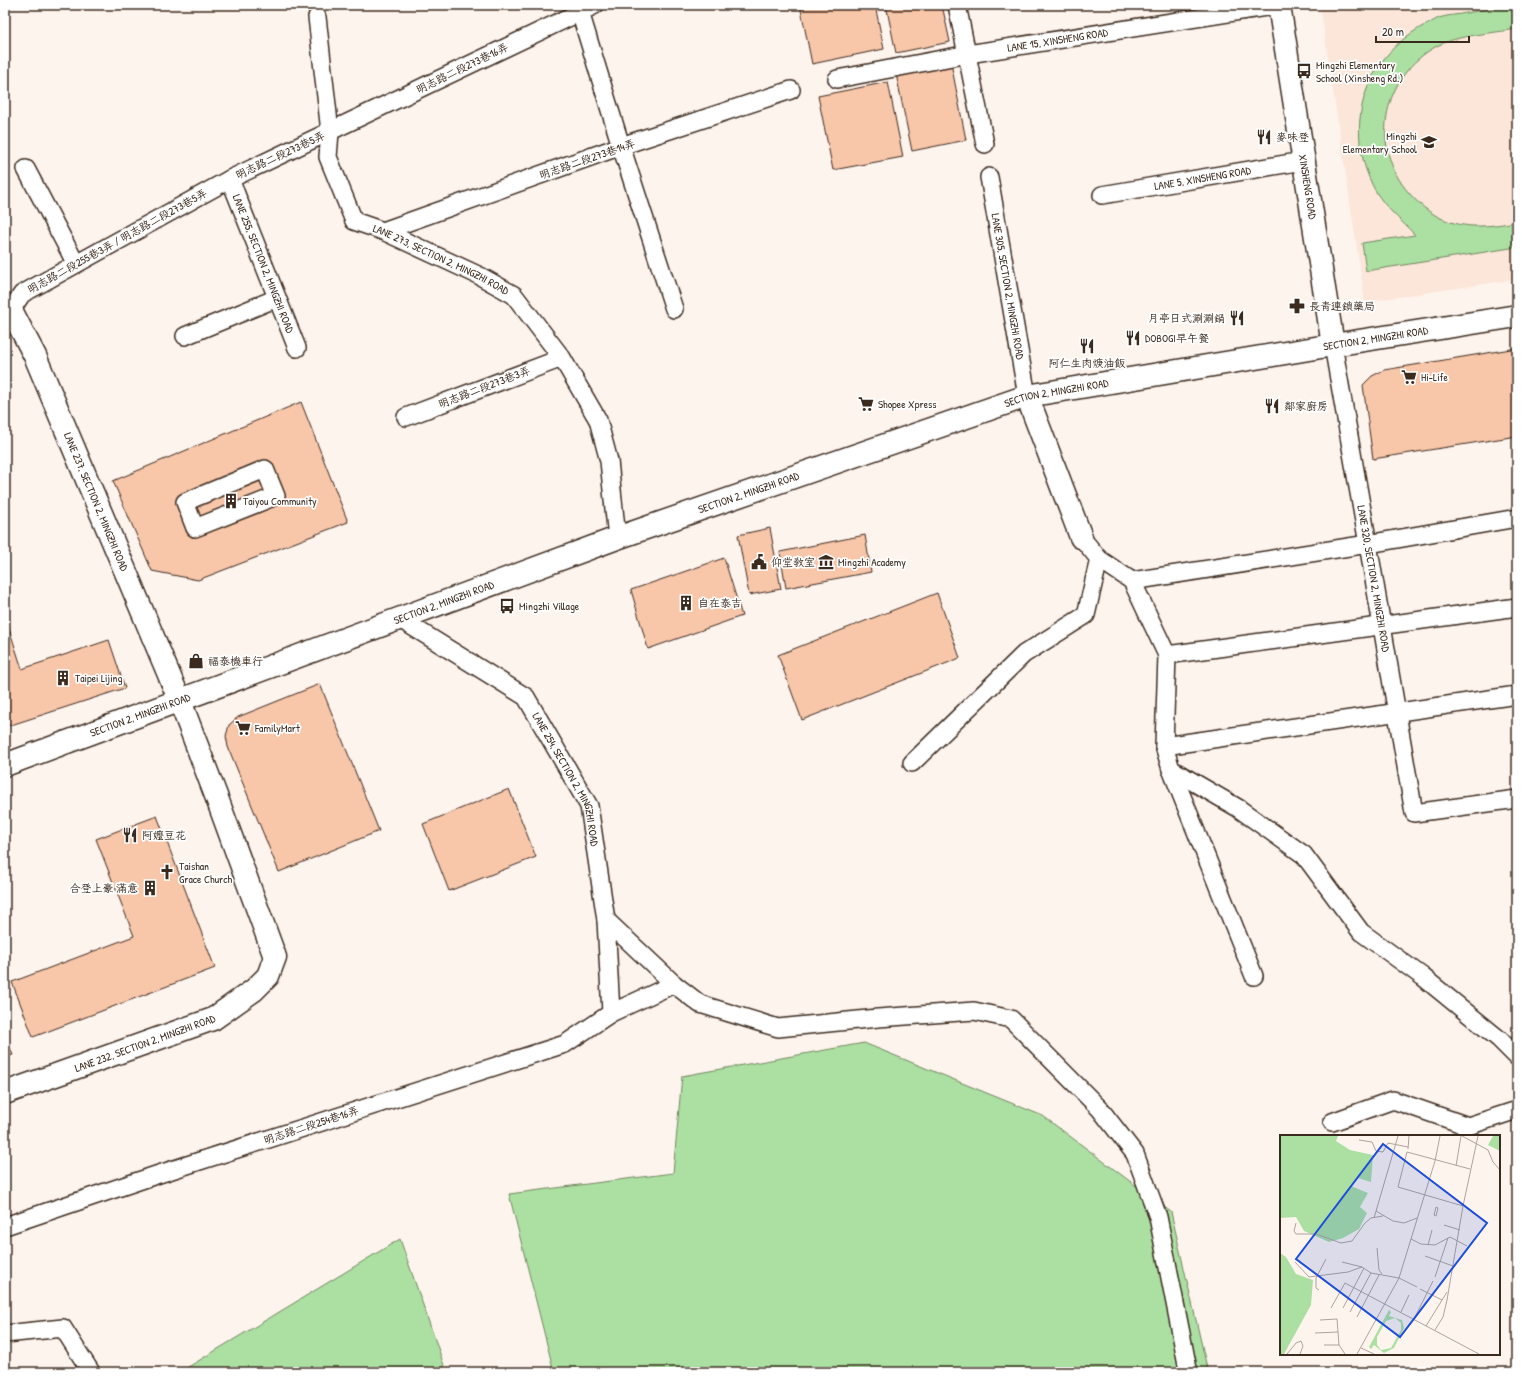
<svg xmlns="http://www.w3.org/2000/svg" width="1522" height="1377" font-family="'Patrick Hand','LXGW WenKai TC',sans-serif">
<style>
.built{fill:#fce6d9}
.green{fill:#abe0a2;stroke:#738560}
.building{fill:#f8c6a9;stroke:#3b2a1e}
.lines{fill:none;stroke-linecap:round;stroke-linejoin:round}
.service-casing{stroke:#3b2a1e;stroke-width:20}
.minor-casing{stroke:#3b2a1e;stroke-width:25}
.secondary-casing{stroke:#3b2a1e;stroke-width:25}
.service{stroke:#fff;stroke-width:17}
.minor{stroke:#fff;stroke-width:22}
.secondary{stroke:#fff;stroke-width:22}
.labels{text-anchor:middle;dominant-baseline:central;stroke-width:3.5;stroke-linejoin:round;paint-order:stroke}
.street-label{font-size:11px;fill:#3b2a1e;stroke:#fff}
.poi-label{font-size:11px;fill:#3b2a1e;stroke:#fff;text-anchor:start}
.inset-road{fill:none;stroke:#b0a39b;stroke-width:1}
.view{fill:#1d4ed8;fill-opacity:0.15;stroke:#1d4ed8;stroke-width:2}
.inset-edge{fill:none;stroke:#3b2a1e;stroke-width:2}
</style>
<rect width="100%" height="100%" fill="#fef4ee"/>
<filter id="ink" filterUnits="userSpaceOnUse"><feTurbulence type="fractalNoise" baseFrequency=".025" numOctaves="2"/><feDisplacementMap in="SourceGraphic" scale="8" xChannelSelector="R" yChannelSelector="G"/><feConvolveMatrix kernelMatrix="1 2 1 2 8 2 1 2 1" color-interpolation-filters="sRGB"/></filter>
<g filter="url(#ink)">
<path class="built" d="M1320 5H1517V279L1365 302Z"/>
<path class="green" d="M1517 5V29C1494 33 1457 35 1437 46 1383 75 1368 146 1409 193 1421 207 1436 218 1454 223 1475 229 1496 225 1517 222V247L1366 271 1362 243 1415 235C1401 220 1385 208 1375 190 1342 129 1363 59 1423 26 1429 24 1434 20 1439 18 1447 15 1458 15 1466 13 1483 10 1500 7 1517 5Z
M864 1043 1043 1116 1171 1212 1208 1372H554L509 1194 673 1173 682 1076Z
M400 1239 446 1371 463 1372H180Z"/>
<path class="building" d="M800 5H875L884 49 812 64Z
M886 5H942L950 42 896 53Z
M951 63 966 140 912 151 896 74Z
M888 82 903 157 833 170 818 96Z
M1517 348V436L1373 459 1363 385 1372 376 1384 370Z
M301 402 348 522 198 580 152 571 113 481Z
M770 528 781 589 749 595 738 535Z
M865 535 871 572 786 588 780 552Z
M724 558 742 616 648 649 631 590Z
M937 593 960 658 802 720 778 655Z
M5 616 22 669 109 640 125 688 5 727Z
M320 684 379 831 279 872 228 747 226 736 229 725 238 717Z
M509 789 536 857 449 891 423 824Z
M157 816 215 968 33 1037 12 982 134 936 96 839Z
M5 1036 13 1055 5 1057Z"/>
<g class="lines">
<defs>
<g id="service">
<path d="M957 5 985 144"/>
<path d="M580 12 621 146 674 309"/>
<path id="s1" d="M317 17 330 132 328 157 354 221 383 231 480 276 514 295 562 358 598 420 609 461 617 538"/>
<path id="s2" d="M837 79 968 54 1280 5"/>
<path d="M26 169 76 264"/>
<path id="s3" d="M989 177 1027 396"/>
<path id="s4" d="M230 179 297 348"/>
<path id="s5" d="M1102 195 1303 161"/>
<path d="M383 231 621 146 791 90"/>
<path d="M11 310 22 294 230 179 595 5"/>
<path d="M185 336 277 298"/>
<path id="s6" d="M1333 345 1368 544 1414 813 1517 799"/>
<path d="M406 417 562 358"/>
<path d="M265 469 276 496 195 528 185 502Z"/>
<path d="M1081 537 1099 559 1132 581 1167 655 1164 746 1171 769 1238 808 1304 855 1361 932 1423 977 1499 1039 1517 1057"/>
<path d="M1132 581 1368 544 1517 518"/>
<path id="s7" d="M400 619 526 697 589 806 606 920 611 1013"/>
<path d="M1167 655 1517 607"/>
<path d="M1164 746 1517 695"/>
<path d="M912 763 1024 654 1086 615 1099 559"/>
<path d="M1171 769 1254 976"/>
<path d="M606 920 674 984 700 1004 778 1028 878 1018 974 1011 1011 1019 1100 1109 1135 1154 1158 1217 1188 1369 1190 1372"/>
<path d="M1332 1122 1393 1100 1468 1126 1517 1110"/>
<path d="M5 1226 156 1175 565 1044 611 1013 674 984"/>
<path d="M5 1334 63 1328 91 1372"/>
</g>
<g id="minor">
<path id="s8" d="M1279 5 1333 345"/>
<path id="s9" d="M5 311 11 310 35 356 180 701 218 801 275 957 268 976 254 990 213 1019 5 1093"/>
<path d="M1027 396 1081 537"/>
</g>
<g id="secondary">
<path id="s10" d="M5 765 617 538 1027 396 1333 345 1517 316"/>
</g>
</defs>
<use href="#service" class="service-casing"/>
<use href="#minor" class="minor-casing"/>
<use href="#secondary" class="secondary-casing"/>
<use href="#service" class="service"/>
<use href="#minor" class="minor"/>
<use href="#secondary" class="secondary"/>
</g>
</g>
<defs>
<symbol id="bus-bare" viewBox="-9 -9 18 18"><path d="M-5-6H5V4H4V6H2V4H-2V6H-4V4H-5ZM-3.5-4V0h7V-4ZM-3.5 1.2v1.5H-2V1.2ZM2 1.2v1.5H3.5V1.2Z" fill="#3b2a1e" stroke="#fff" stroke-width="2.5" paint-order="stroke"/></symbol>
<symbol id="restaurant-bare" viewBox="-9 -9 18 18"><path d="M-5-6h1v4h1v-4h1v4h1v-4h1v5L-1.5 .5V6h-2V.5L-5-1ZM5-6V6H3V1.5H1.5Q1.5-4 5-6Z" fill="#3b2a1e" stroke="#fff" stroke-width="2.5" paint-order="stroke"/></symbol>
<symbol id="school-bare" viewBox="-9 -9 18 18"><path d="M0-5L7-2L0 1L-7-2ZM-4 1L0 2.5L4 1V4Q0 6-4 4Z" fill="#3b2a1e" stroke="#fff" stroke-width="2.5" paint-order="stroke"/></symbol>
<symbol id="pharmacy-bare" viewBox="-9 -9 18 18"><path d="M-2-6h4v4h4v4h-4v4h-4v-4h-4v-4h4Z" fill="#3b2a1e" stroke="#fff" stroke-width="2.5" paint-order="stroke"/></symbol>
<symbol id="supermarket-bare" viewBox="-9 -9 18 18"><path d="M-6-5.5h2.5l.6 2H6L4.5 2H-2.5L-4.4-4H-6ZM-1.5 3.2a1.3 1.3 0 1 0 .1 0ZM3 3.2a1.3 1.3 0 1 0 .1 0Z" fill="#3b2a1e" stroke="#fff" stroke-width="2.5" paint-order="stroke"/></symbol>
<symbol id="building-bare" viewBox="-9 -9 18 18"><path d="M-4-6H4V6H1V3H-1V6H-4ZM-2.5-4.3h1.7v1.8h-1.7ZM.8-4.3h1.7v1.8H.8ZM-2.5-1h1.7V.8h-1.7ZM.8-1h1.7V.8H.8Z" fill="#3b2a1e" stroke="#fff" stroke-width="2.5" paint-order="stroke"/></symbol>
<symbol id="civic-bare" viewBox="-9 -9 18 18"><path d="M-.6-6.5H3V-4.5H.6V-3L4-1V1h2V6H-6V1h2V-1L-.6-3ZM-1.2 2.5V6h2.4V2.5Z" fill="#3b2a1e" stroke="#fff" stroke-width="2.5" paint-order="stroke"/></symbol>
<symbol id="museum-bare" viewBox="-9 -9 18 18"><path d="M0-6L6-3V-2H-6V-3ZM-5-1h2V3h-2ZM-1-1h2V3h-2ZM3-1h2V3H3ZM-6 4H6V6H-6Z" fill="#3b2a1e" stroke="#fff" stroke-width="2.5" paint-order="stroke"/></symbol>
<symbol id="shop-bare" viewBox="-9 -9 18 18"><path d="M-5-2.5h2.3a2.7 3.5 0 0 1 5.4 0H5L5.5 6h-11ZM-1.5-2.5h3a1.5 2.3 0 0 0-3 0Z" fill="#3b2a1e" stroke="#fff" stroke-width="2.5" paint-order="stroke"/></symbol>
<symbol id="church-bare" viewBox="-9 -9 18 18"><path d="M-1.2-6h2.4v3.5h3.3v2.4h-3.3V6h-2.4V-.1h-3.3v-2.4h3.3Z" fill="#3b2a1e" stroke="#fff" stroke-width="2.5" paint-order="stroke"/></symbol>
</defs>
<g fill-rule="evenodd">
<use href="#bus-bare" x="1293" y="60" width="22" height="22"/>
<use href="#restaurant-bare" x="1253" y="126" width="22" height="22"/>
<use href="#school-bare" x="1418" y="131" width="22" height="22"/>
<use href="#pharmacy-bare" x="1286" y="295" width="22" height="22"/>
<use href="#restaurant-bare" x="1226" y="307" width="22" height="22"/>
<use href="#restaurant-bare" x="1122" y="327" width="22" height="22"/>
<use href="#restaurant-bare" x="1076" y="335" width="22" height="22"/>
<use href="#supermarket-bare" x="1398" y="366" width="22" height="22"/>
<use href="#supermarket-bare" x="855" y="393" width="22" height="22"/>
<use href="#restaurant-bare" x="1261" y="395" width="22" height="22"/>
<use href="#building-bare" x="220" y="490" width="22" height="22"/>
<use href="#civic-bare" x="748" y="551" width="22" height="22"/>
<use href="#museum-bare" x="815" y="551" width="22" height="22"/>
<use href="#building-bare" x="675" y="592" width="22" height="22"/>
<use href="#bus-bare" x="496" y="595" width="22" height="22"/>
<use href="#shop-bare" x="185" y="650" width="22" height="22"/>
<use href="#building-bare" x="52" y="667" width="22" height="22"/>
<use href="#supermarket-bare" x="232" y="717" width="22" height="22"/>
<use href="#restaurant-bare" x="119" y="824" width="22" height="22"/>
<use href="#church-bare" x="156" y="861" width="22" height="22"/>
<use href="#building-bare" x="139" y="877" width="22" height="22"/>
</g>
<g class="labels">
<g class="street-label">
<text stroke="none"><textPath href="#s2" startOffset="224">LANE 15, XINSHENG ROAD</textPath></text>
<text transform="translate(462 68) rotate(-26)">明志路二段273巷16弄</text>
<text transform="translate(280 155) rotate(-25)">明志路二段273巷5弄</text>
<text transform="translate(587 159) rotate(-19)">明志路二段273巷14弄</text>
<text stroke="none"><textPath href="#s5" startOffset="102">LANE 5, XINSHENG ROAD</textPath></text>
<text stroke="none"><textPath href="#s8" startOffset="184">XINSHENG ROAD</textPath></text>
<text transform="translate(117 241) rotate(-29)">明志路二段255巷3弄 / 明志路二段273巷5弄</text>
<text stroke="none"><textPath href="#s1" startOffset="305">LANE 273, SECTION 2, MINGZHI ROAD</textPath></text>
<text stroke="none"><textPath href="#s4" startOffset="91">LANE 255, SECTION 2, MINGZHI ROAD</textPath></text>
<text stroke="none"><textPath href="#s3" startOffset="111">LANE 305, SECTION 2, MINGZHI ROAD</textPath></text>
<text stroke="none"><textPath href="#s10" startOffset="1440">SECTION 2, MINGZHI ROAD</textPath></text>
<text transform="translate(484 387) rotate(-21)">明志路二段273巷3弄</text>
<text stroke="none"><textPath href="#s10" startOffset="1116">SECTION 2, MINGZHI ROAD</textPath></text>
<text stroke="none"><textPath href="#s10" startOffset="792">SECTION 2, MINGZHI ROAD</textPath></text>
<text stroke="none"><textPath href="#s9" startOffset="216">LANE 237, SECTION 2, MINGZHI ROAD</textPath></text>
<text stroke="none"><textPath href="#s6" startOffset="237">LANE 320, SECTION 2, MINGZHI ROAD</textPath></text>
<text stroke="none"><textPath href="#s10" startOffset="468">SECTION 2, MINGZHI ROAD</textPath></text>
<text stroke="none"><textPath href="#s10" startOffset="144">SECTION 2, MINGZHI ROAD</textPath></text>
<text stroke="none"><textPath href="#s7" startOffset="241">LANE 254, SECTION 2, MINGZHI ROAD</textPath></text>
<text transform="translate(145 1043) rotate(-20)">LANE 232, SECTION 2, MINGZHI ROAD</text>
<text transform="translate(311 1125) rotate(-18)">明志路二段254巷16弄</text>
</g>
<g class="poi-label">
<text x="1316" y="65">Mingzhi Elementary<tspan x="1316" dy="13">School (Xinsheng Rd.)</tspan></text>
<text x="1417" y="136" text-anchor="end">Mingzhi<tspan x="1417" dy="13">Elementary School</tspan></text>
<text x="1276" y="137">麥味登</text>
<text x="1309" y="306">長青連鎖藥局</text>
<text x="1225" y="318" text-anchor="end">月亭日式涮涮鍋</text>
<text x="1145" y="338">DOBOGI早午餐</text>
<text x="1087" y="363" text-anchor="middle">阿仁生肉焿油飯</text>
<text x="1421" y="377">Hi-Life</text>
<text x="878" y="404">Shopee Xpress</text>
<text x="1284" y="406">鄰家廚房</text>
<text x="243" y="501">Taiyou Community</text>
<text x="771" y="562">仰堂教室</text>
<text x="838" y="562">Mingzhi Academy</text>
<text x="698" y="603">自在泰吉</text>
<text x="519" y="606">Mingzhi Village</text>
<text x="208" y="661">福泰機車行</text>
<text x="75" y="678">Taipei Lijing</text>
<text x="255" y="728">FamilyMart</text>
<text x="142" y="835">阿嬤豆花</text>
<text x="179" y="866">Taishan<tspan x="179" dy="13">Grace Church</tspan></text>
<text x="138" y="888" text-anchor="end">合登上豪 滿意</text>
</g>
</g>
<g transform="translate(1280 1135)">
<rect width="220" height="220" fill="#fef4ee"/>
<path d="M0 1H58L56 6 70 15 93 20 91 47 78 43 71 51 88 58 80 72 87 78 79 94 63 103 49 107 24 96 16 82 0 83ZM213 1H220V16L208 10ZM0 118 6 122 16 139 33 145 31 170 4 219H0ZM109 175 111 177 109 181 122 185 124 193 114 213 104 218 94 210 91 214 89 212ZM115 183 121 188V195L111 213 101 215 97 210V202L106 186Z" fill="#abe0a2" fill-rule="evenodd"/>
<path class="inset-road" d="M182 1 208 15 213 27 220 35M79 5 92 7 96 16 103 17 108 8 128 12M128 14 129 1M176 31 181 1M190 34 127 17 118 52 183 71 198 1M156 72 158 73 156 81 154 80ZM96 76 113 86 124 88 137 83M94 83 118 1M16 88 14 96 16 99H36L61 108 72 106 85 88 91 83 103 81M164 90 180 95M131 104 141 109 155 110 170 102 187 111M148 110 152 95M97 113 99 135 102 139M145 121 173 131M15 127 29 142 68 137 82 132 91 138 119 143 137 152M62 127 82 132M155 142 168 103M140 154 162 165M39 155 36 153V143L46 124M51 173 65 148 199 219M63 173 84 133M70 177 91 138M121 177 129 160M77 182 99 140M134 184 153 146M40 185 57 184 59 210 65 219M146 191 167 157M155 195 163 182 167 165 183 71M35 198 58 197M44 210H59M81 213 94 219M7 219 16 208 21 206 23 211 20 219M77 219 119 143 155 26 160 1"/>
<path class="view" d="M103 9 207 88 120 202 16 124Z"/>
<rect width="220" height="220" class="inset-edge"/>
</g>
<rect width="1522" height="1377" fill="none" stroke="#fff" stroke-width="20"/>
<rect x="10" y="10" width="1502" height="1357" fill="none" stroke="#3b2a1e" stroke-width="1.5" filter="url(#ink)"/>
<path d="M1376 36v6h93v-6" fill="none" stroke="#3b2a1e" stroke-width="2"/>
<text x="1382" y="36" font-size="12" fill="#3b2a1e" stroke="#ffffff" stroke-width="3" paint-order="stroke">20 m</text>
</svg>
